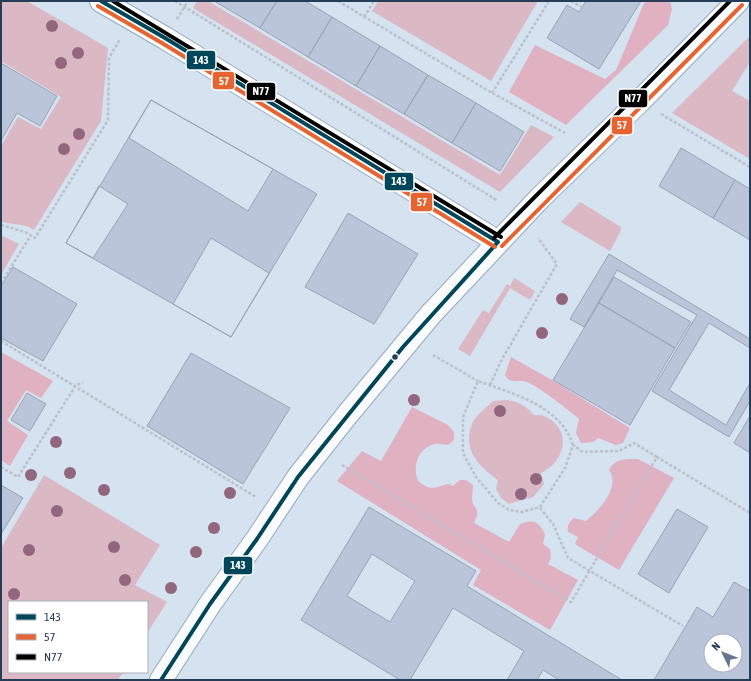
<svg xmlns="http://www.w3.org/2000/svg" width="751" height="681" font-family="'Asap Condensed',sans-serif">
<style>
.green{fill:#dab8c4}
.forest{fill:#e0b1c0}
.building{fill:#bbc5da;stroke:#99a3b5;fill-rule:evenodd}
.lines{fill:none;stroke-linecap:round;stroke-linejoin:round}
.street-casing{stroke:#98a9b9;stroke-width:24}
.path{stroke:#bac1ca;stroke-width:2.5;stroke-dasharray:3 2;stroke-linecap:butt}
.street{stroke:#f9fbfd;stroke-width:22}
.bus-1-casing{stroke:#fff;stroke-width:7}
.bus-2-casing{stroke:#fff;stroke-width:7}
.bus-3-casing{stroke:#fff;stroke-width:7}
.bus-1{stroke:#00465a;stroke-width:4}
.bus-2{stroke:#e66432;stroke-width:4}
.bus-3{stroke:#000;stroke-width:4}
.tree{fill:#92677e}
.bus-dot{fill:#253d56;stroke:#fff;stroke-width:1.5}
.line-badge{stroke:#fff;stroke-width:1.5}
.badge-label{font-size:11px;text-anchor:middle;font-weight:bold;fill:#fff}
</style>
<rect width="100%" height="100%" fill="#d5e2ef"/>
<path class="green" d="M1 1H27L108 48 101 121 34 230 27 226 1 222V146L18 117 41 129 61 97 1 61Z
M197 1H208L500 175 531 125 554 137 500 192 193 8Z
M378 1H538L491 81 372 11Z
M750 36V62L732 91 750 101V159L672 113Z
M580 202 621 227V230L610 251 561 222Z
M1 235 19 244 1 275Z
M514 278 535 291 530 300 510 288 470 356 458 349 483 310 489 313 507 284 510 286Z
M506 400C515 401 520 403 528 409 530 411 533 415 535 415 538 416 541 414 544 416 573 429 566 461 541 473L544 484 533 497 509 504 501 498 496 489 498 480C479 467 462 450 472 424 475 416 486 408 493 401Z
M44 475 160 545 135 585 167 602 147 633V602H9V672H123L118 680H1V548Z"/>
<path class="forest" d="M645 1H670L672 9 668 25 566 125 509 92 535 45 605 79 616 70Z
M1 352 53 381 41 398 26 390 7 421 28 435 10 466 1 460Z
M511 357 552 380 630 428 623 443 616 445 598 438 593 442 581 443 576 433 579 419C570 411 538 386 527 382 519 379 510 385 505 375Z
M412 407 448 425 454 432C454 437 455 440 451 443 446 447 441 443 436 444 418 447 412 466 418 481 432 492 433 487 449 484L453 486 460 480H466L473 485C473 490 472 494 472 499 473 510 482 507 474 523L509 542 520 524C534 519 538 521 545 534L543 544 550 549 551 558 548 564 578 580 550 630 473 585 481 570 337 481 362 451 381 461Z
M638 459 674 478 619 570 578 546 575 544 578 537 568 532C567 525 569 522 574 518L586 521C599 510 621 488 609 470 615 458 626 459 638 459Z"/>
<path class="building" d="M214 1H277L260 28Z
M277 1H305L332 17 308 57 260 28Z
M586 1H641L599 69 547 38 567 5 579 12Z
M332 17 380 46 356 86 308 57Z
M380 46 428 75 404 114 356 86Z
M1 63 57 96 40 126 17 113 1 141Z
M428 75 476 103 452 143 404 114Z
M151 100 317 194 231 337 66 243Z
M151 100 273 169 248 211 129 138Z
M476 103 524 132 500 171 452 143Z
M681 148 735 180 713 218 659 186Z
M735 180 750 189V240L713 218Z
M99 186 128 204 93 258 66 243Z
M348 213 418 254 374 324 305 287Z
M211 238 269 273 231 337 173 304Z
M609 254 750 339V348L709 323 669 390 726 425 750 383V401L729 437 652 391 697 315 617 270 584 327 570 319Z
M13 267 77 304 43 361 1 338V286Z
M614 277 691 322 675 348 599 303Z
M599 303 675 348 630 425 553 380Z
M191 353 290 408 243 484 147 426Z
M27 393 46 404 30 431 11 420Z
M750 416V453L734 443Z
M1 485 23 498 1 534Z
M369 507 476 571 467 586 622 680H559L543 670 537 680H507L524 651 453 608 410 680H400L301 620ZM372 554 415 581 390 622 347 596Z
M677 509 708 527 669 593 638 574Z
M734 582 750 591V680H654L697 607 713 617ZM711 641H735V665H711Z"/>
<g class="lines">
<defs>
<path id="street" d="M101 1 165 38 498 242
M161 680 210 604 257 539 298 477 347 415 431 314 540 198 640 101 738 1"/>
</defs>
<use href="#street" class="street-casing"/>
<path class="path" d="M175 1 498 201
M338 1 492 93 565 133
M571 1 582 7
M364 17 374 1
M177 19 188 1
M492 93 549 1
M661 114 750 167
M1 225 25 232 35 238 108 120 109 58 120 39
M1 283 31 235
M1 341 256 497
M433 355 478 381
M490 385 501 361 557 264 538 238
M573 445C560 405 513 394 478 381L463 417V453L476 477 498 503 509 510 522 512 540 507 565 468 573 445 583 452 619 451 634 443 657 457
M342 465 571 602 657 457 750 513
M1 467 18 477 76 385 83 383
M540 508 553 524 568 558 683 626"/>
<use href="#street" class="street"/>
<defs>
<path id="bus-1" d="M101 1 165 38 498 242
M161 680 210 604 257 539 298 477 403 347 498 242"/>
<path id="bus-2" d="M98 6 162 43 495 247
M502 246 742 5"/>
<path id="bus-3" d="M113 1 501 237
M494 238 730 1"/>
</defs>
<use href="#bus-1" class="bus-1-casing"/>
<use href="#bus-2" class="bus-2-casing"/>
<use href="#bus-3" class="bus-3-casing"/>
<use href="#bus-1" class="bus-1"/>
<use href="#bus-2" class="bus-2"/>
<use href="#bus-3" class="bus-3"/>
</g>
<g class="tree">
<circle cx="52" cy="26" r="6"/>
<circle cx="78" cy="53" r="6"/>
<circle cx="61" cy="63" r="6"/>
<circle cx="79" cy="134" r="6"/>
<circle cx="64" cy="149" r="6"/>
<circle cx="562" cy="299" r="6"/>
<circle cx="542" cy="333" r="6"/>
<circle cx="414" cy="400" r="6"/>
<circle cx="500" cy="411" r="6"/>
<circle cx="56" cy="442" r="6"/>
<circle cx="70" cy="473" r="6"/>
<circle cx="31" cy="475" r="6"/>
<circle cx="536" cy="479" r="6"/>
<circle cx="104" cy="490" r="6"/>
<circle cx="230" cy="493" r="6"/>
<circle cx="521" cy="494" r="6"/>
<circle cx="57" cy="511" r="6"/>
<circle cx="214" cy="528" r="6"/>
<circle cx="114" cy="547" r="6"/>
<circle cx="29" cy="550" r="6"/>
<circle cx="196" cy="552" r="6"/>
<circle cx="125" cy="580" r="6"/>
<circle cx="171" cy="588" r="6"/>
<circle cx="14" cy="594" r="6"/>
</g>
<circle class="bus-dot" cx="395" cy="357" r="3.5"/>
<g class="line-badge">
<rect x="186" y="50" width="30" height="20" rx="4" fill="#00465a"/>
<rect x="212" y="71" width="23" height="19" rx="4" fill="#e66432"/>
<rect x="246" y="82" width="30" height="19" rx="4" fill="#000"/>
<rect x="618" y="89" width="30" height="19" rx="4" fill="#000"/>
<rect x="611" y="116" width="22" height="19" rx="4" fill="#e66432"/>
<rect x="384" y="172" width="30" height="19" rx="4" fill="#00465a"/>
<rect x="410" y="192" width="23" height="20" rx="4" fill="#e66432"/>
<rect x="223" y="556" width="30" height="19" rx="4" fill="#00465a"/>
</g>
<g class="badge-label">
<text x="201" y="64">143</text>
<text x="224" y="85">57</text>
<text x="261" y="95">N77</text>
<text x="633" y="102">N77</text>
<text x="622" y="129">57</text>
<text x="399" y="185">143</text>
<text x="422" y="206">57</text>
<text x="238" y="569">143</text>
</g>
<rect width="751" height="681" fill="none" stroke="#253d56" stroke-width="4"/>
<rect x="8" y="601" width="140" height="72" fill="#ffffff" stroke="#a8b1bb"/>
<rect x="16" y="614" width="20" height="6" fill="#00465a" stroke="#a8b1bb"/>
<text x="44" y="621" font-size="12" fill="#253d56">143</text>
<rect x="16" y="634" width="20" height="6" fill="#e66432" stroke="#a8b1bb"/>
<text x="44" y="641" font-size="12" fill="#253d56">57</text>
<rect x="16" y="654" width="20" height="6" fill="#000000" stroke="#a8b1bb"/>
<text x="44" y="661" font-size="12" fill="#253d56">N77</text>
<g transform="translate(723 653) rotate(313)"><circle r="19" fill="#ffffff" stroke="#a8b1bb"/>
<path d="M0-3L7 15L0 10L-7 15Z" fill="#63778c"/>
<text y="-6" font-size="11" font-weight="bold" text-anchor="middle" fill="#253d56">N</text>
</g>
</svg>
